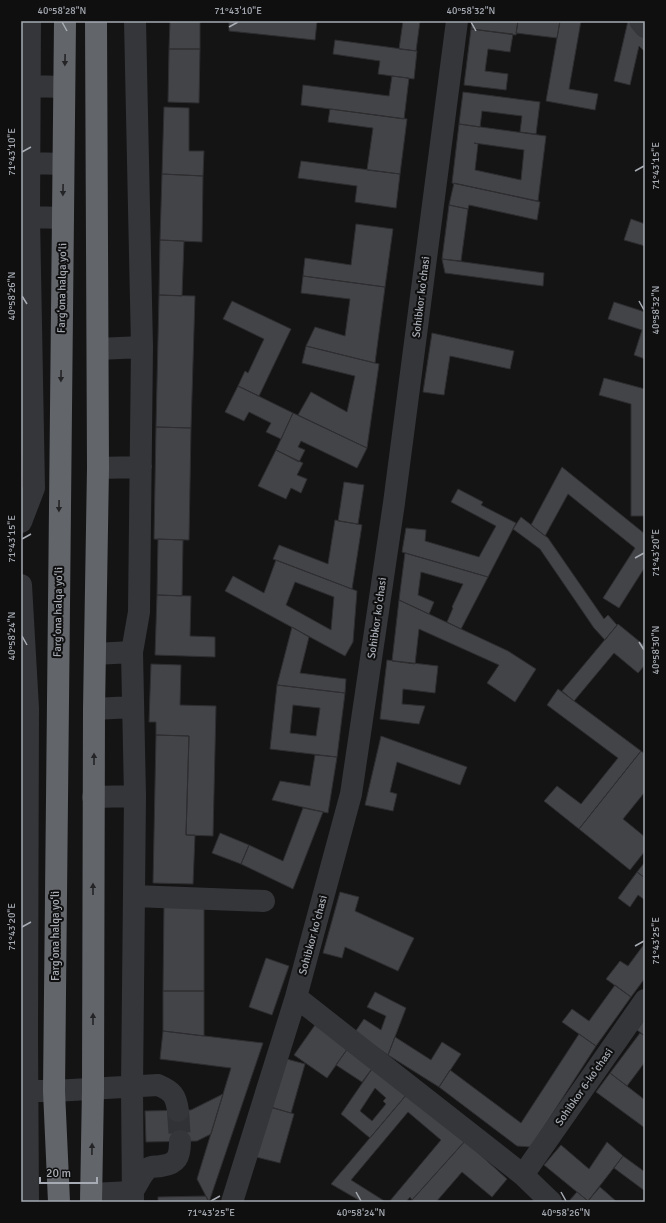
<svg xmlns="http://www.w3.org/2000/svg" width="666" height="1223" font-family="Signika,sans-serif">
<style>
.building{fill:#434448;stroke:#2e2e31;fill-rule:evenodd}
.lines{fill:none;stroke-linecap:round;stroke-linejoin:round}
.minor-tunnel{stroke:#313235;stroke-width:22;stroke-dasharray:22 11;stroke-linecap:butt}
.minor{stroke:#35363a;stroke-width:22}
.highway{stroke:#62656a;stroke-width:22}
.oneway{fill:#242426}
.ticks{fill:none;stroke:#a7acb4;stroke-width:1.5}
.labels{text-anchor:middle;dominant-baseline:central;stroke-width:4;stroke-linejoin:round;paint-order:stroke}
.street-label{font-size:11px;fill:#a7acb4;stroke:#0f0f10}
.neatline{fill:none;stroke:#a7acb4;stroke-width:1.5}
.ticks-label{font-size:10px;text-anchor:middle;fill:#a7acb4}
</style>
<rect width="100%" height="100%" fill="#141415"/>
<path class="building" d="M170 21H200V49H169Z
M229 21H317L315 40 229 31Z
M403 21H420L416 51 399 49Z
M472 21H518L516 35 471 29Z
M518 21H560L557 38 516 33Z
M560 21H581L569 89 598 94 595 110 546 101Z
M628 21H636L645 31V52L639 46 630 85 614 81Z
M471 29 513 34 510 52 488 49 485 71 508 74 506 90 464 85Z
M335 40 417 51 414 79 378 74 380 61 333 54Z
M169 49H200L199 103 168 102Z
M392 76 409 78 404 119 301 105 303 85 389 96Z
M463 92 540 102 536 134 520 132 522 116 482 111 480 127 459 124Z
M164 107 189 108V151H204L203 176 162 174Z
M330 109 407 119 400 174 367 170 373 128 328 122Z
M459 124 546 136 538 201 452 183ZM474 143 524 150 521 180 475 170 478 144Z
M301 161 400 174 396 208 355 202 357 186 298 178Z
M162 174 203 176 202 242 160 240Z
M454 183 540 202 537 220 469 205 468 209 449 205Z
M449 205 468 209 461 261 442 259Z
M631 219 645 224V246L624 240Z
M356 224 393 229 385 287 303 276 305 258 351 265Z
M160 240 184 241 182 296 159 295Z
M442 259 544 273 543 286 445 273Z
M303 276 385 287 375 363 306 346 315 327 345 336 350 299 301 293Z
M159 295 195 296 191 428 156 427Z
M232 301 291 329 259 396 238 386 245 371 248 373 264 339 223 319Z
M614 302 645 312V359L634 355 642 330 608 319Z
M432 333 514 351 510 369 450 356 444 395 423 392Z
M306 346 379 364 367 448 298 415 311 392 347 412 355 376 302 363Z
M604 378 645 389V516H631V404L599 395Z
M238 386 293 413 281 439 266 432 271 423 249 412 244 421 225 412Z
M293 413 367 448 357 468 301 441 298 447 305 450 299 462 276 450Z
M156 427 191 428 189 540 154 539Z
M276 450 303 463 297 475 307 479 301 493 291 488 286 499 258 486Z
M562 467 645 534V567L619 608 603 598 635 548 568 494 545 536 531 525Z
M344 482 364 485 358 524 338 521Z
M458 489 483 502 481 505 516 523 488 577 402 552 406 528 426 530 425 541 479 557 496 526 451 502Z
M521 517 548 538 604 619 608 615 617 625 605 640 594 628 540 549 513 529Z
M335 520 362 525 352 589 273 559 279 545 328 564Z
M158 539 183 540 182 596 157 595Z
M405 553 488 577 461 629 447 622 453 608 452 607 463 584 421 572 418 595 434 602 429 614 399 600Z
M276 560 357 591 353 642 345 656 225 591 233 576 264 593ZM295 582 334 597 331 630 286 605Z
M157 595 191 596 190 636 215 637V657L155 655Z
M399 600 508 651 536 669 515 702 487 683 499 665 419 629 415 664 392 661Z
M618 624 645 646V665L638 673 614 653 574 701 562 691Z
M292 627 309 637 300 673 346 679 345 693 277 685Z
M387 660 438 666 435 693 403 689 402 704 425 706 419 724 380 719Z
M151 664 181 665 180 705 216 706 213 836 186 835 189 736 156 735V722H149Z
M277 685 345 693 337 757 270 749ZM293 705 320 708 316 736 290 733Z
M558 689 641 751 579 829 544 801 557 786 581 804 618 758 547 705Z
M156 735 189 736 186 835H195L193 884 153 883Z
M381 736 467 767 460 785 397 762 390 792 397 794 393 811 365 805Z
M641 751 645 754V794L644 793 623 819 645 837V851L630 870 579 829Z
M315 755 337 757 328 813 272 800 280 781 310 786Z
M303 808 323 812 293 889 241 864 249 845 283 861Z
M220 833 249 845 241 864 212 853Z
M645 862V878L637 872Z
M637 872 645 878V900L638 895 630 907 618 898Z
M340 892 359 897 355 911 414 938 398 971 345 947 342 958 323 953Z
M164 905H204V991H163Z
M645 943V978L631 997 606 979 620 961 628 966Z
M266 958 289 966 272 1015 249 1007Z
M615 985 631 997 596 1046 562 1022 572 1009 589 1021Z
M163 991H204V1036L163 1031Z
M375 992 406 1008 388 1055 355 1032 364 1019 381 1030 386 1016 367 1007Z
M645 1019V1036L637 1030Z
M315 1025 348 1048 327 1078 294 1055Z
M163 1031 263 1043 209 1202 197 1179 231 1068 160 1059Z
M640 1033 645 1036V1062L627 1086 610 1073Z
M579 1034 596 1046 531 1147 517 1146 439 1087 450 1070 521 1123Z
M395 1037 431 1060 442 1042 461 1054 439 1087 388 1055Z
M348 1048 374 1066 362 1082 336 1065Z
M283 1058 305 1064 291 1113 269 1107Z
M374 1066 407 1094 370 1138 341 1114ZM375 1088 386 1098 383 1101 386 1104 372 1121 360 1111Z
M610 1073 645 1100V1128L596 1092Z
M223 1094 211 1134 197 1141 146 1142 145 1111 191 1110Z
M407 1094 465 1141 412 1200 410 1197 406 1202H389L441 1140 408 1112 351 1180 386 1202H362L331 1184Z
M271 1107 294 1114 280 1163 256 1157Z
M465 1141 507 1179 492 1197 462 1172 436 1202H415L412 1200Z
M607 1142 623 1156 588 1201 544 1165 561 1145 589 1169Z
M623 1156 645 1172V1191L614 1168Z
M600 1187 617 1202H568L577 1192 588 1201Z
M206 1196 209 1202H158V1197Z"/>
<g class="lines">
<path class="minor-tunnel" d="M178 1111 180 1141"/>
<path class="minor" d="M640 21 645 27
M29 86 64 87
M29 163 63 164
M29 217 63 218
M98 349 142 347
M98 468 141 467
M21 522 34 488 29 217 30 21
M21 585 28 708 27 1038 28 1202
M95 654 132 652
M94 709 133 707
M93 797 135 796
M134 896 264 901
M296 997 523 1175 551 1202
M35 1091H54L158 1085C172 1091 176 1095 178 1111
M523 1175 645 1000
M91 1194 132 1192C138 1185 141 1173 149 1168 152 1166 157 1167 161 1166 177 1164 180 1157 180 1141
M133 1202 132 1087 135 796 132 652 139 612 142 347 135 21
M232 1202 296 997 351 794 394 503 457 21"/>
<path class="highway" d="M59 1202 54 1091 65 21
M91 1202 93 1089 94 709 98 468 96 21"/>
</g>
<defs><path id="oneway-solid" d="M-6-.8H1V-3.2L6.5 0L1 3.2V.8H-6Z"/></defs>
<g class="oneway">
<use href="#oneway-solid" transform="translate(65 60) rotate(91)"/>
<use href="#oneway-solid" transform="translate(63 190) rotate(91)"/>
<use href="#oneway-solid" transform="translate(61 376) rotate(91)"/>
<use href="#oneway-solid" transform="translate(59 506) rotate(91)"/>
<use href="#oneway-solid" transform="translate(94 759) rotate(-90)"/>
<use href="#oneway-solid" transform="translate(93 889) rotate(-90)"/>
<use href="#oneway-solid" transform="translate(93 1019) rotate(-90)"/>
<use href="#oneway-solid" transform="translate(92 1149) rotate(-89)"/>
</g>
<path class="ticks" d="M62 22 67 31M471 22 476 31M229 27 238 22M22 152 31 147M635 171 644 166M22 296 27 304M639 301 644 310M22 539 31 534M635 558 644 553M22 636 27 645M639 642 644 650M22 927 31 922M635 946 644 941M356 1192 361 1201M561 1192 566 1201M211 1201 220 1196"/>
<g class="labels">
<g class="street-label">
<text transform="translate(62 288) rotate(-89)">Farg‘ona halqa yo‘li</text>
<text transform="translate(421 297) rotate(-83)">Sohibkor ko'chasi</text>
<text transform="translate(58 612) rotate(-89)">Farg‘ona halqa yo‘li</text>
<text transform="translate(377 618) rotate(-82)">Sohibkor ko'chasi</text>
<text transform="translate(313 935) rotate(-75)">Sohibkor ko'chasi</text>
<text transform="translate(55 936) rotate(-90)">Farg‘ona halqa yo‘li</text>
<text transform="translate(584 1087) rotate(-55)">Sohibkor 6-koʼchasi</text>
</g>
</g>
<rect width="666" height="1223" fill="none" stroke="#0f0f10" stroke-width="44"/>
<path d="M40 1177v6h57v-6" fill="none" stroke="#a7acb4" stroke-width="2"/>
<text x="46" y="1177" font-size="12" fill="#a7acb4" stroke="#0f0f10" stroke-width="3" paint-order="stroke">20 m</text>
<rect x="22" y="22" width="622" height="1179" class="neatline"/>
<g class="ticks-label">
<text x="62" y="14">40°58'28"N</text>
<text x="238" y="14">71°43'10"E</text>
<text x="471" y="14">40°58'32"N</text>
<text transform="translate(11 152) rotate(-90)" y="4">71°43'10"E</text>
<text transform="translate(655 166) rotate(-90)" y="4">71°43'15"E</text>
<text transform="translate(11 296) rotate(-90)" y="4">40°58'26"N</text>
<text transform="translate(655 310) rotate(-90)" y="4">40°58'32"N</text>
<text transform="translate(11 539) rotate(-90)" y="4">71°43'15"E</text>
<text transform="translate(655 553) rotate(-90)" y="4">71°43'20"E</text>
<text transform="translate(11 636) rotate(-90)" y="4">40°58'24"N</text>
<text transform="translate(655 650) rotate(-90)" y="4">40°58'30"N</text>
<text transform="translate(11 927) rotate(-90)" y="4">71°43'20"E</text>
<text transform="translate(655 941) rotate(-90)" y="4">71°43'25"E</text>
<text x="211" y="1216">71°43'25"E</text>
<text x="361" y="1216">40°58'24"N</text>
<text x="566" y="1216">40°58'26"N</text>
</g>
</svg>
